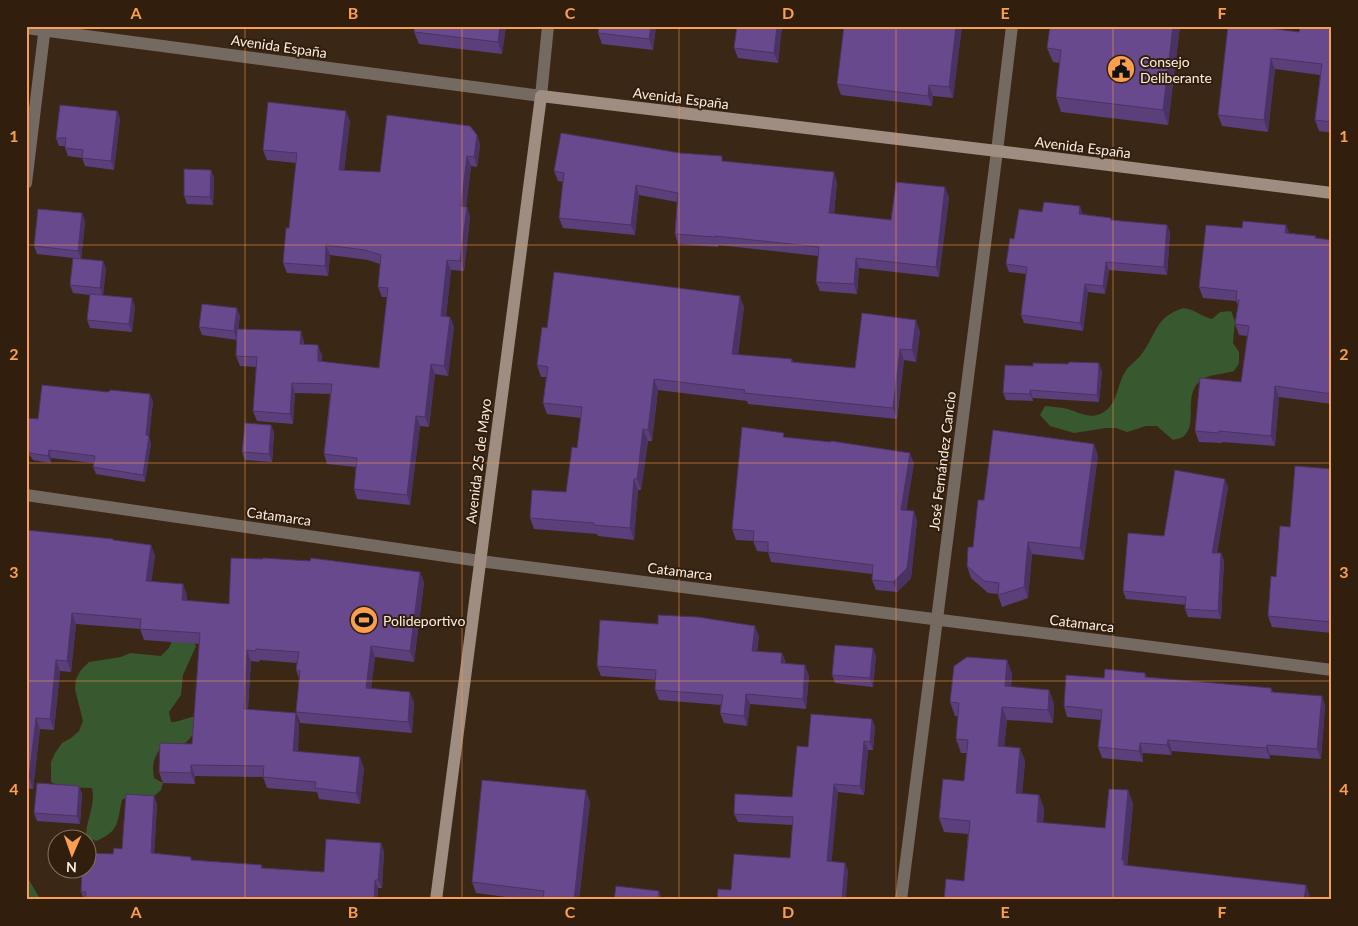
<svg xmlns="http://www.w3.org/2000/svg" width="1358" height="926" font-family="Lato,sans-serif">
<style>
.green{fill:#385830}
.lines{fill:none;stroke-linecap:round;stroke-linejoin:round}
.minor{stroke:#756a62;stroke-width:12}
.tertiary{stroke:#756a62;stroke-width:12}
.secondary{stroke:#9e8d80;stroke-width:12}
.wall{fill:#5a3f7a}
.shaded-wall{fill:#4a3363}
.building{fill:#69498e;stroke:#4a3363}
.grid{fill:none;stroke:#fa9f4f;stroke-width:1;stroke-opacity:0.55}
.labels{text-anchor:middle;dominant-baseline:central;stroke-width:4;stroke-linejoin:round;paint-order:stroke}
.street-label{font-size:14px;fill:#fceee3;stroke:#311e0d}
.poi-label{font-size:14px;fill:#fceee3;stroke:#311e0d;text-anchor:start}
.neatline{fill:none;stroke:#fa9f4f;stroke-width:2}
.grid-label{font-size:16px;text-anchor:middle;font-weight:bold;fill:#fa9f4f}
</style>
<rect width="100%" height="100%" fill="#3b2716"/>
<path class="green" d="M1183 308C1195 309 1200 316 1212 319L1220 312 1231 311 1235 321 1233 343 1239 352V363L1234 371C1225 374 1211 374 1203 379 1181 392 1199 423 1184 436 1182 438 1177 439 1173 440L1157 426H1146L1127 432 1116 428H1106L1074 433 1050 426 1040 415 1045 406C1052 407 1060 407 1068 409 1077 412 1088 418 1097 415 1118 409 1116 386 1125 372 1129 365 1136 361 1141 355 1157 334 1154 318 1183 308Z
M191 637 196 646 183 675 181 695 169 712 171 722C182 722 188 716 200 716 192 741 187 748 160 749 153 759 152 766 154 778L163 783 161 790 153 797 131 794 122 800C117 822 120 831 96 841L86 837C86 820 96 805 92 788L61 787 51 782V762L55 753 62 743 71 738 79 731 83 721 75 689 76 679 81 670 89 662 121 657 130 653 161 656 169 648 173 638Z
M26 876C33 884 35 893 42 900H26Z"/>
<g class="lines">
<path class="minor" d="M541 96 548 26
M26 183 45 26
M26 495 480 561 1332 670
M901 900 997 151 1012 26"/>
<path class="tertiary" d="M26 28 541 96"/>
<path class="secondary" d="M436 900 541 96 997 151 1332 193"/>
</g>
<path class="wall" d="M415 26H506L502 54 419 44 414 32Z
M656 26 653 50 602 44 598 33Z
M782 26 778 63 738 58 734 48Z
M962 26 953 98 933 96 932 106 841 95 837 84Z
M1050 26H1180L1168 125 1061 112 1056 97 1060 63 1053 62 1047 48Z
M1332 26V133L1319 131 1315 120 1320 75 1275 69 1268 132 1222 126 1218 115 1266 28 1299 32Z
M117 111 120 119 114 170 85 166 82 158 68 156 65 148V146H59L56 138Z
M350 121 344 171 380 172 477 135 480 145 477 167 471 166 466 207H467L470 217 464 271 451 270 446 316 450 317 454 327 448 376 435 374 429 427 420 426 410 505 357 499 354 489 356 467 327 464 324 454 330 394 295 393 293 424 257 421 253 411 256 367 240 366 236 356 237 340 202 335 199 327 240 316 238 329 304 341V344L322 355V362L379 368 387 297H382L378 287 380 264 368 260 330 255 328 276 287 273 283 263 289 228 296 163 267 160 263 150Z
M724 161 837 182 834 214 891 220 949 197 939 277 859 268 857 294 820 291 816 282 818 256 718 245V247L678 244 675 234 677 202 639 195 635 235 563 228 559 218 563 182 558 181 554 171Z
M211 170 214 178 213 205 187 204 184 196Z
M1042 212 1083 214 1111 218 1112 220 1167 225 1170 233 1167 275 1109 270 1105 294 1088 292 1083 331 1024 323 1021 315 1026 274 1009 272 1006 264 1014 239Z
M82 213 85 222 81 259 103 261 106 269 103 295 135 306 132 332 90 328 87 320 90 295 73 293 70 285 73 258 37 254 34 246Z
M1286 225 1289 233 1316 236V238L1332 240V404L1279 397 1275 446 1222 442V443L1199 442 1195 431 1241 382 1247 336 1239 335 1235 324 1238 305 1236 301 1203 298 1199 287 1242 228Z
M744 307 738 355 792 359 793 362 855 368 920 331 916 362 904 360 897 419 748 404 747 401 658 390 652 441H648L641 490H638L634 540 598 536 597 534 534 529 530 518 566 492 577 448 581 418 547 414 543 403 546 377H541L537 365 547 328Z
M1102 371 1099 402 1033 398V401L1006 400 1003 393Z
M153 401 149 437 151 443 145 482 96 474 93 467 94 463 51 458V463L33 460 26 450V421Z
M271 425 274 433 272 462 245 460 242 452Z
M785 437 914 463 906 510 914 511 917 521 911 578 897 592 876 590 872 580V574L771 562 768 552 757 551 753 541 736 540 732 529Z
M1098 455 1084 560 1032 554 1028 598 1002 607 998 595V594L988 593 971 578 967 566 973 547 984 500Z
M1332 469V633L1272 627 1268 616 1276 577 1290 527Z
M1228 487 1217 553H1221L1224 561 1221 619 1188 617 1185 609 1186 605 1126 599 1123 591 1164 536Z
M26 530 113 539 114 540 151 545 155 556 151 581 187 595V601L229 604 420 572 424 583 414 662 375 657 371 688 414 702 412 733 300 723 296 712 299 678 296 670 297 663 260 660 259 662 251 661 248 709 299 724 298 751 364 768 360 804 319 799 317 792 267 788 263 777 195 776V784L163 783 159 772 192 744 200 644 144 640 140 629 76 624 71 672 60 671 54 730 40 729 33 789 26 788Z
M759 636 757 652 782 653 786 663 809 676 806 709 750 704 747 726 724 723 720 713 721 705 659 700 655 690 656 680 601 676 597 666Z
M876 656 873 687 835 683 832 675Z
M1007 660 1012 674 1011 687 1049 690 1054 704 1053 723 1007 720 1004 746 1020 748 1025 761 1022 793 1039 795 1044 809 1043 823 1105 828 1128 790 1133 804 1127 865 1311 899V900H944L964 881 968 834 944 832 939 818 964 781 967 753H961L956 739 958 716H955L950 702Z
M1145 673 1147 678 1271 688 1273 692 1322 696 1325 706 1321 759 1270 755V759L1172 751 1171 755 1143 753V762L1102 758 1098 747 1101 720 1067 717 1064 706 1104 678Z
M875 727 873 750H868L864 795 838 792 831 862 845 863 848 872 731 890 790 858 793 825 738 822 734 814 792 797 808 747Z
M79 786 82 794 80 824 37 821 34 813Z
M154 796 157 804 154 853 192 860 263 868 324 872 384 851 382 888H378L377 900H84L81 892 113 854 122 849Z
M590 802 579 900H530L476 893 472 882Z"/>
<path class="shaded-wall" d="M500 26H506L502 54 498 42Z
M651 26H656L653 50 649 39Z
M777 26H782L778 63 774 53Z
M956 26H962L953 98 949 87Z
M1173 26H1180L1168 125 1163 110Z
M1271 58 1275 69 1268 132 1264 120Z
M929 85 933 96 932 106 928 96Z
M117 111 120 119 114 170 111 161Z
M346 111 350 121 343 180 339 170Z
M477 135 480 145 477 167 474 157Z
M467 156 471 166 465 216 461 206Z
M211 170 214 178 213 205 210 197Z
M834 172 837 182 833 223 829 213Z
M636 185 639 195 635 235 631 225Z
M945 187 949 197 939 277 936 267Z
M1080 206 1083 214H1079Z
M467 207 470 217 464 271 460 261Z
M82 213 85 222 81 259 78 251Z
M1167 225 1170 233 1167 275 1164 267Z
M1286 225 1290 235 1285 233Z
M326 245 330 255 328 276 325 266Z
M856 258 859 268 857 294 854 284Z
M447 260 451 270 445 326 441 316Z
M103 261 106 269 103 296 100 288Z
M1106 262 1109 270 1105 294 1103 286Z
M1085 284 1088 292 1083 331 1080 323Z
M740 296 744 307 736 366 732 354Z
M132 298 135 306 132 332 129 324Z
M237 308 240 316 237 340 234 331Z
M450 317 454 327 448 376 444 366Z
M916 320 920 331 916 362 912 350Z
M301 331 304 341 303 354 300 344Z
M318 345 322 355 321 371 318 361Z
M900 349 904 360 897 419 893 408Z
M1099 363 1102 371 1099 402 1097 395Z
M431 364 435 374 429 427 425 417Z
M654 379 658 390 652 441 648 430Z
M292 383 295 393 293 424 290 414Z
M1275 386 1279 397 1275 446 1271 436Z
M1030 390 1033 398V401L1030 394Z
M150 394 153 401 149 437 151 443 145 482 143 475 146 435Z
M416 416 420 426 410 505 407 495Z
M271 425 274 433 272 462 269 454Z
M643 429 648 441 641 490 637 479Z
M1094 444 1098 455 1084 560 1080 548Z
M49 450 51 458V463L48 456Z
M910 453 914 463 905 520 901 510Z
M634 479 638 490 634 540 630 528Z
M1225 479 1228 487 1215 561 1212 553Z
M914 511 917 521 911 578 897 592 893 582Z
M1028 542 1032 554 1028 598 1024 587Z
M151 545 155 556 150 592 146 581Z
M1221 553 1224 561 1221 619 1218 611Z
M420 572 424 583 414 662 410 651Z
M183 584 187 595 186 611 182 600Z
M72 613 76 624 71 672 67 661Z
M755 626 759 636 755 662 752 651Z
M371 646 375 657 370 699 366 688Z
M873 648 876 656 873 687 870 678Z
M247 650 251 661 247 720 244 709Z
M782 653 786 664 781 663Z
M56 660 60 671 54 730 50 719Z
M1007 660 1012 674 1010 700 1005 686Z
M805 665 809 676 806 709 803 699Z
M1049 690 1054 704 1053 723 1048 710Z
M410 692 414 702 412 733 408 722Z
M746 694 750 704 747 726 744 716Z
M1322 696 1325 706 1321 759 1317 749Z
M1002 707 1007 720 1003 759 998 746Z
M296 713 299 724 297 762 293 751Z
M36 718 40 729 33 789 29 778Z
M872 719 875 727 873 750 870 742Z
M1168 740 1172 751 1171 755 1167 745Z
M864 741 868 750 864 795 860 786Z
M1140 743 1143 753V762L1139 751Z
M1267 745 1270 755V759L1266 748Z
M1020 748 1025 761 1021 807 1016 793Z
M360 757 364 768 360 804 356 793Z
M191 765 195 776V784L191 773Z
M834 784 838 792 831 870 827 861Z
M79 786 82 794 80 824 77 816Z
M586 790 590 802 579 900H574Z
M1128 790 1133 804 1127 868 1129 874 1122 860Z
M1039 795 1044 809 1042 836 1037 822Z
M154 796 157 804 154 861 151 853Z
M381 843 384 851 382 888 378 880Z
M845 863 848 872 846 900H842Z
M375 880 378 888 377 900H374Z
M1306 885 1311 899V900H1304Z
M659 891 663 900H658Z"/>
<path class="building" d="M415 26H500L498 42 414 32Z
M599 26H651L649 39 598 33Z
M737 26H777L774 53 734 48Z
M844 26H956L949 87 929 85 928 96 837 84Z
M1050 26H1173L1163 110 1056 97 1061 50 1047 48Z
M1228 26H1261V27L1299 32 1300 26H1332V122L1315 120 1322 64 1271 58 1264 120 1218 115Z
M268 102 346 111 339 170 380 172 387 115 470 126 477 135 474 157 467 156 461 206 467 207 460 261 447 260 441 316 450 317 444 366 431 364 425 417 416 416 407 495 354 489 357 458 324 454 332 384 292 383 290 414 253 411 257 357 236 356 237 329 301 331 300 344 318 345V361L379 368 388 288 378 287 381 255 365 250 326 245 325 266 283 263 286 228H289L297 153 263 150Z
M60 105 117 111 111 161 82 158 83 150 65 148 66 138H56Z
M561 133 680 153 722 156V161L834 172 829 213 891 220 896 182 945 187 936 267 856 258 854 284 816 282 819 247 715 236V237L675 234 678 193 636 185 631 225 559 218 564 173 554 171Z
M184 169 211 170 210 197 184 196Z
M1044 202 1080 206 1079 214 1111 218V220L1167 225 1164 267 1106 262 1103 286 1085 284 1080 323 1021 315 1027 267 1006 264 1010 238 1014 239 1019 209 1042 212Z
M38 209 82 213 78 251 34 246Z
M1243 221 1286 225 1285 233 1316 236 1315 238 1332 240V394L1275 386 1271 436 1219 431 1218 433 1195 431 1200 378 1241 382 1249 326 1235 324 1239 300H1236L1237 291 1199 287 1206 225 1242 228Z
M73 258 103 261 100 288 70 285Z
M554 272 740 296 732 354 792 359 791 362 855 368 862 313 916 320 912 350 900 349 893 408 744 393 745 390 654 379 648 430 643 429 637 479H634L630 528 594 525V523L530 518 532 490 566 492 572 447 577 448 582 407 543 403 548 367 537 365 542 327 547 328Z
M90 294 132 298 129 324 87 320Z
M202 304 237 308 234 331 199 327Z
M1069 362 1099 363 1097 395 1030 390V394L1003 393 1005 365 1033 366V363L1068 364Z
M42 385 108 392 111 390 150 394 146 435 149 436 143 475 93 467 95 456 49 450 48 456 30 453 26 447 27 418 38 419Z
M245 423 271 425 269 454 242 452Z
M742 427 784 433 783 437 831 442V441L910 453 901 510 914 511 907 568 893 582 872 580 873 565 768 552V542L753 541 754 531 732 529Z
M993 430 1094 444 1080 548 1028 542 1024 587 998 595 999 583 984 581 967 566 968 547H973L978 500H984Z
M1295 466 1332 469V622L1268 616 1271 576 1276 577 1280 526 1290 527Z
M1175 470 1225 479 1212 553H1221L1218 611 1185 609 1186 597 1123 591 1128 533 1164 536Z
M26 530 113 539V540L151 545 146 581 183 584 182 600 229 604 231 558 263 559V558L310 561 311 558 420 572 410 651 371 646 366 688 410 692 408 722 296 712 300 671 296 670 299 652 256 649 255 651 247 650 244 709 296 713 293 751 360 757 356 793 315 788 316 782 263 777 264 766 191 765V773L159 772 160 743 192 744 200 633 140 629 141 619 72 613 67 661 56 660 50 719 36 718 29 778H26Z
M658 615 698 617 755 626 752 651 782 653 781 663 805 665 803 699 746 694 744 716 720 713 723 695 655 690 656 670 597 666 600 620 658 624Z
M835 645 873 648 870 678 832 675Z
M967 657 1007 660 1005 686 1049 690 1048 710 1002 707 998 746 1020 748 1016 793 1039 795 1037 822 1105 828 1109 789 1128 790 1122 860H1124V865L1306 885 1304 900H944L946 879 964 881 970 821 939 818 943 779 964 781 968 740 956 739 959 703 950 702 954 666Z
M1105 669 1145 673V677L1271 688V692L1322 696 1317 749 1267 745 1266 748 1168 740 1167 745 1140 743 1139 751 1098 747 1102 710 1064 706 1066 675 1104 678Z
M811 714 872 719 870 742 864 741 860 786 834 784 827 861 845 863 842 900H717L718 889 731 890 734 854 790 858 793 817 734 814 735 794 792 797 797 746 808 747Z
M482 780 586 790 574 900H543L544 891 472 882Z
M37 783 79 786 77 816 34 813Z
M126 794 154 796 151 853 191 857V860L262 865 261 868 324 872 326 839 381 843 378 880H375L374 900H85L86 892H81L82 868H88V853L113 854 114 848 122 849Z
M616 886 659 891 658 900H614Z"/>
<path class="grid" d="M245 26V900M462 26V900M679 26V900M896 26V900M1113 26V900M26 245H1332M26 463H1332M26 681H1332"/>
<defs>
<symbol id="civic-disc" viewBox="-11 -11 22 22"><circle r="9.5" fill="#fa9f4f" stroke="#311e0d"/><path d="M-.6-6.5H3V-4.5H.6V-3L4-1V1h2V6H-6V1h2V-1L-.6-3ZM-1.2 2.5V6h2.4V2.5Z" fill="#111"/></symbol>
<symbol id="stadium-disc" viewBox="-11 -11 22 22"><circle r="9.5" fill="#fa9f4f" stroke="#311e0d"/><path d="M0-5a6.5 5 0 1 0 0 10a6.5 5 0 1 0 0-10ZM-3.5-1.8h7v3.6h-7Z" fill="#111"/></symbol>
</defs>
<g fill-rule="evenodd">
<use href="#civic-disc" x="1105" y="53" width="32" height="32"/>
<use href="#stadium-disc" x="348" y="604" width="32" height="32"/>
</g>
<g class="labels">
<g class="street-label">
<text transform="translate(279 46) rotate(8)">Avenida España</text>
<text transform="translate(681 98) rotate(7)">Avenida España</text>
<text transform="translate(1083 147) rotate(7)">Avenida España</text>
<text transform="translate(478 461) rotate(-83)">Avenida 25 de Mayo</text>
<text transform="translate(942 461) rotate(-83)">José Fernández Cancio</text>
<text transform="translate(279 516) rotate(8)">Catamarca</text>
<text transform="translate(680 571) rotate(7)">Catamarca</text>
<text transform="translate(1082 623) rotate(7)">Catamarca</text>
</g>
<g class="poi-label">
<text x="1140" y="61">Consejo<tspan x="1140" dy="16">Deliberante</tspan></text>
<text x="383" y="620">Polideportivo</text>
</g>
</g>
<rect width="1358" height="926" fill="none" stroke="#311e0d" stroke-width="55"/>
<g transform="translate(72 854) rotate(182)"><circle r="24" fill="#311e0d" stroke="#827163"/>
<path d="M0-4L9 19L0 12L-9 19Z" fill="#fa9f4f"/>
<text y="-8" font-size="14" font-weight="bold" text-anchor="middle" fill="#fceee3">N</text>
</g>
<rect x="28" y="28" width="1302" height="870" class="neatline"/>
<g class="grid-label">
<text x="136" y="19">A</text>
<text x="353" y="19">B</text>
<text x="570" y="19">C</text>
<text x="788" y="19">D</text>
<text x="1005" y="19">E</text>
<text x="1222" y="19">F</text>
<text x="14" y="142">1</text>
<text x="1344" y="142">1</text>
<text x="14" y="360">2</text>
<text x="1344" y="360">2</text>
<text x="14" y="578">3</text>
<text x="1344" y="578">3</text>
<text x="14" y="795">4</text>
<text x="1344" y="795">4</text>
<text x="136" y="918">A</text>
<text x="353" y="918">B</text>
<text x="570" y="918">C</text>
<text x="788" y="918">D</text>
<text x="1005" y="918">E</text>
<text x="1222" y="918">F</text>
</g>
</svg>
